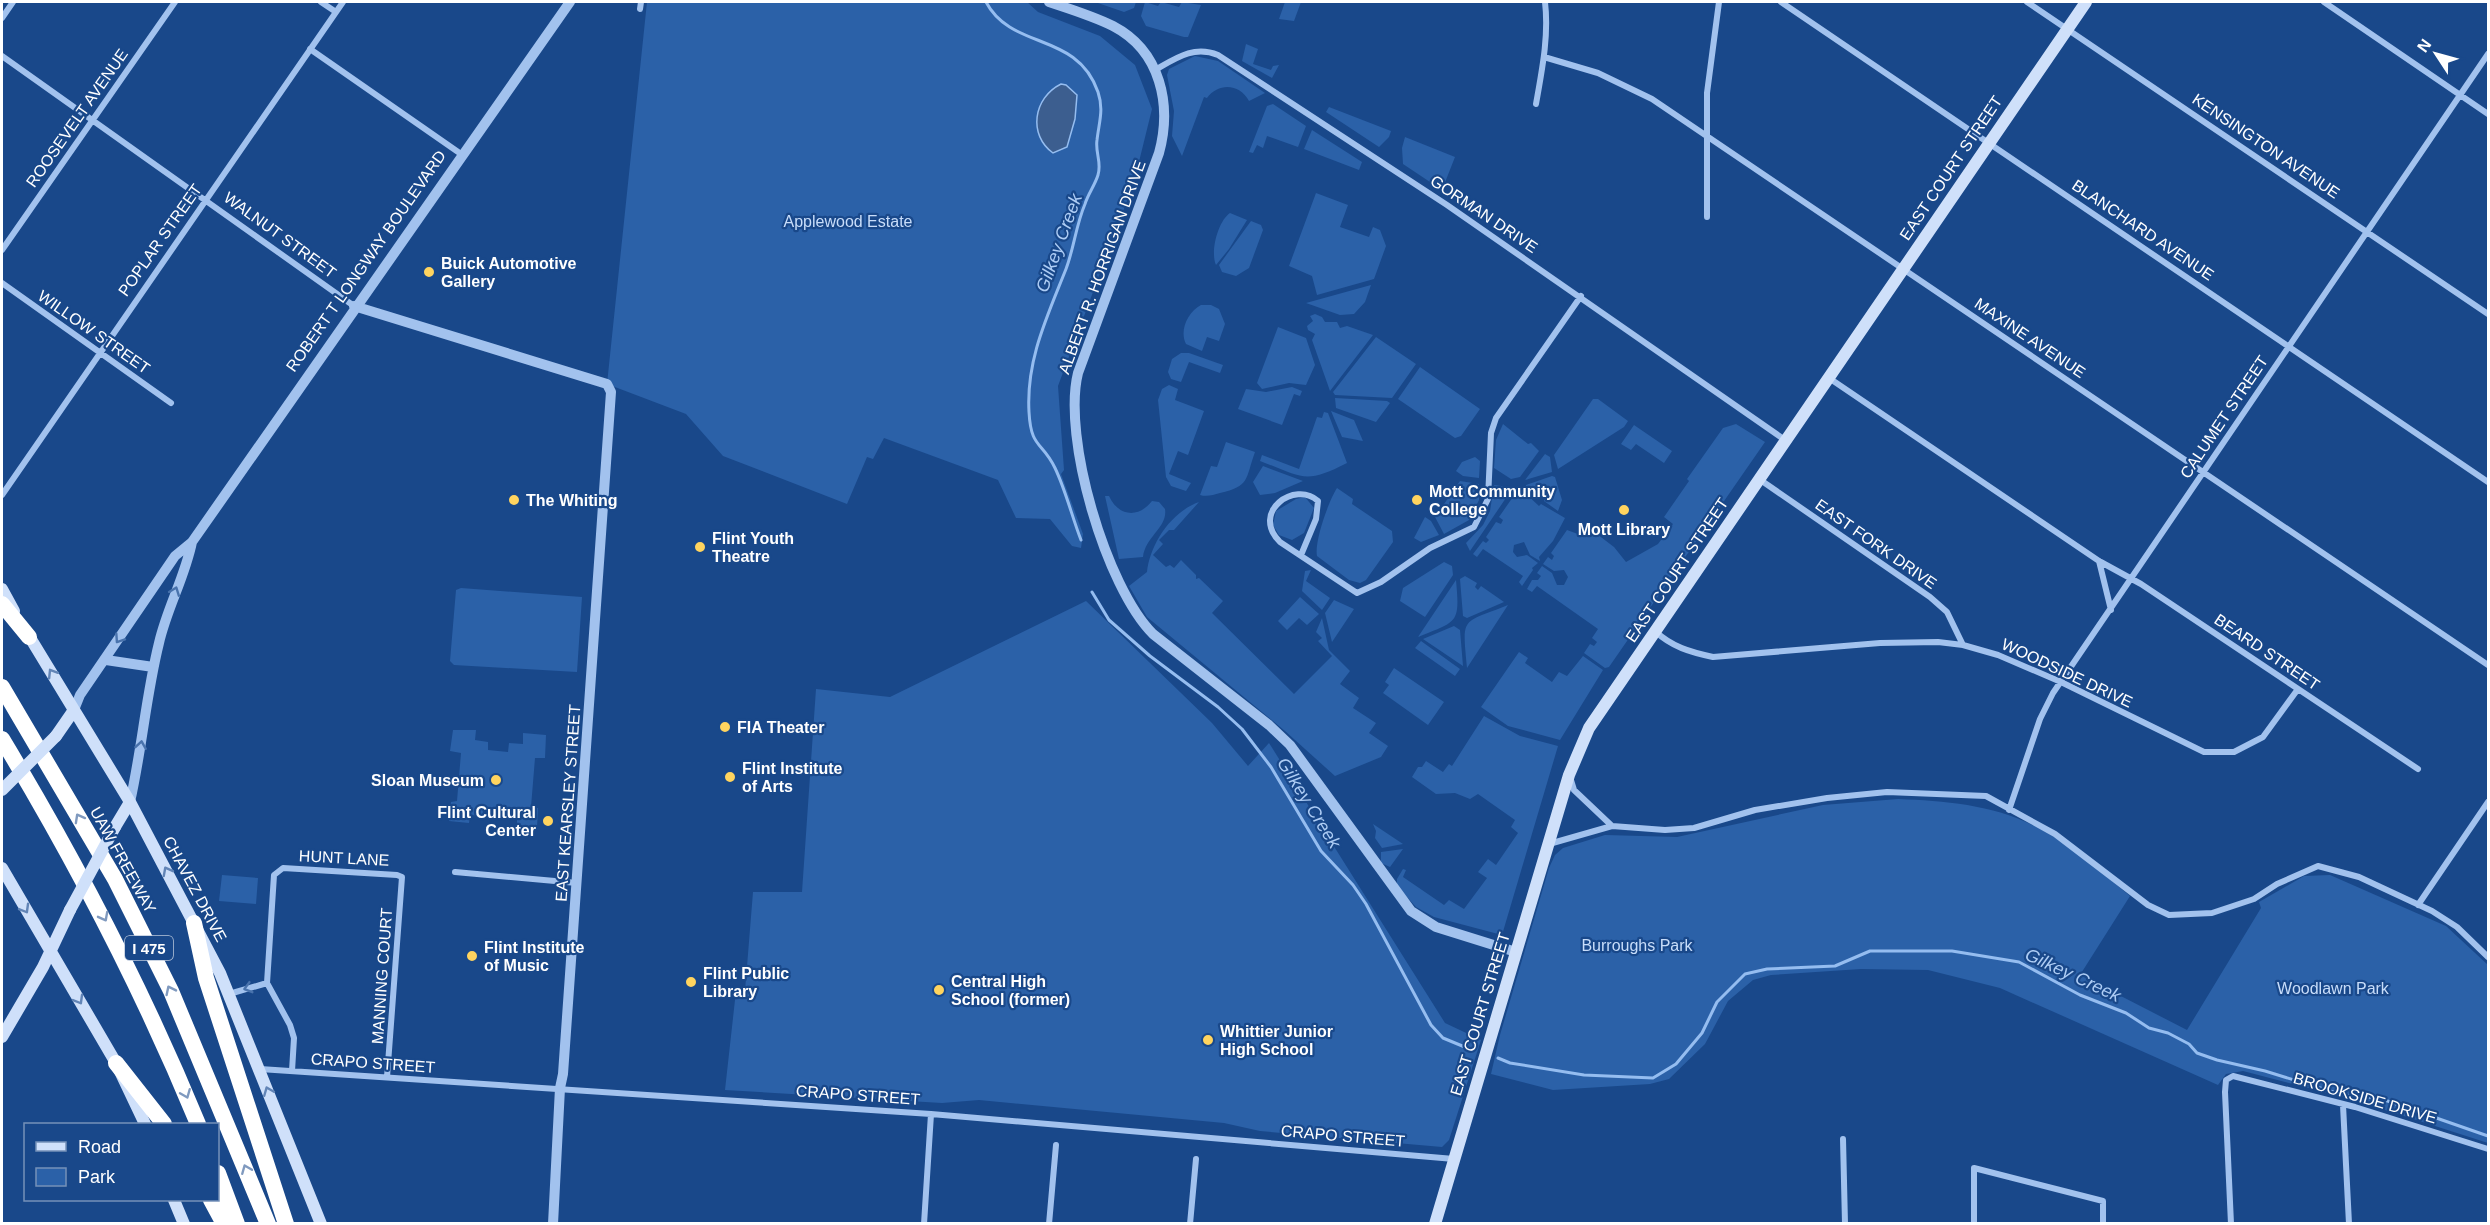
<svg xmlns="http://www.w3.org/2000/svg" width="2490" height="1225" font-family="Helvetica,sans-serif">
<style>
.green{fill:#2b61a8}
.water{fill:#3c5e8f;stroke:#95bdf0;stroke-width:1.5}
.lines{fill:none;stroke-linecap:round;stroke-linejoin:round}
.stream{stroke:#95bdf0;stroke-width:3}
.minor{stroke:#a2c2ee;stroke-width:6}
.tertiary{stroke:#a2c2ee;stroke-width:10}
.secondary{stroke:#cfe0fa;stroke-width:12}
.motorway{stroke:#fff;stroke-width:16}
.secondary-bridge{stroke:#cfe0fa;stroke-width:12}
.oneway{stroke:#4973ad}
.oneway2{stroke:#6285b7}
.oneway3{stroke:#809abf}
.poi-dot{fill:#ffd45f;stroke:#19488a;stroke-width:2}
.labels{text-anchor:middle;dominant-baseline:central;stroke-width:4.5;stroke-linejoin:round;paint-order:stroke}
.shield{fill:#19488a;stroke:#bac8dc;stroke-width:1.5}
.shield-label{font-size:15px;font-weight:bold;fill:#fff}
.street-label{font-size:16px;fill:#fff;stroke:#19488a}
.park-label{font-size:16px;fill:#c8ddfa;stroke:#19488a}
.poi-label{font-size:16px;font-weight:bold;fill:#fff;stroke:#19488a;text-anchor:start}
.water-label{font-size:18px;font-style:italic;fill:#aecdf5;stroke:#19488a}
</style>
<rect width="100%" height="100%" fill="#19488a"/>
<path class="green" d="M647 2H1027L1038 12 1100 36 1135 65 1152 109 1134 182 1058 386 1064 470 1061 474 1083 534 1081 548 1072 546 1050 519 1016 518 998 480 884 438 873 459 867 457 847 504 723 456 686 414 607 384Z
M1095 2H1136L1134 8 1124 12Z
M1145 2 1158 6 1161 2 1179 7 1182 2 1201 5 1188 37H1184L1146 26 1141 16Z
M1285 2H1301L1294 21 1279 19Z
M1246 44 1258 49 1253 64 1271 70 1273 66 1279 65 1272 78 1242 61Z
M1195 56 1218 61 1265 93 1249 101C1240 84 1219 82 1207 98L1204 97 1182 156 1172 136 1174 111 1167 75 1169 69Z
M1273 104 1306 126 1298 147 1267 136 1263 148 1257 145 1253 153 1249 152 1267 106Z
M1329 107 1391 131 1389 137 1379 147 1326 112Z
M1312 130 1362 162 1359 170 1304 149Z
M1405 137 1455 157 1442 190 1403 164 1402 148Z
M1316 193 1348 205 1340 227 1369 237 1373 227 1380 230 1386 246 1374 279 1317 295 1312 276 1289 266Z
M1230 213 1247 220 1229 249 1216 265C1210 252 1218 221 1230 213Z
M1251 221 1261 225 1263 230 1249 268 1236 276 1222 272 1219 265Z
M1371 285 1365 302 1354 314 1340 315 1306 303Z
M1201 305H1211L1219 309 1225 324 1219 341 1207 337 1202 351 1186 344C1179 330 1188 312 1201 305Z
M1315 314 1322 317 1325 322H1337L1340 328 1347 326 1373 335 1330 391 1312 340 1315 334 1308 330 1307 326 1313 321 1310 316Z
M1278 327 1306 338 1315 365 1306 385 1289 383 1262 389 1257 383Z
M1376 337 1416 364 1392 398 1335 395 1333 392Z
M1181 353H1189L1223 365 1220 373 1189 362 1181 382 1171 379 1168 372 1172 359Z
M1420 367 1480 409 1461 436 1455 438 1398 399Z
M1169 385 1178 389 1175 400 1204 411 1188 455 1178 451 1169 474 1191 483 1186 491 1171 486 1166 477 1158 400 1162 389Z
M1292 387 1302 391 1300 396 1294 394 1282 425 1238 409 1246 389 1266 392Z
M1335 398 1387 401 1390 403 1376 422 1336 408Z
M1593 399H1598L1628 421 1624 427 1558 469 1554 455Z
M1331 411 1354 420 1363 441 1342 437Z
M1324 412 1328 413 1347 463C1304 485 1303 477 1260 461L1262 455 1299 469 1317 417 1322 418Z
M1503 424 1528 444 1531 443 1539 451 1520 477 1511 479 1494 468 1496 440Z
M1736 424 1765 442 1609 667 1605 668 1584 653 1590 644 1594 646 1597 642 1592 638 1598 629 1537 586 1532 592 1527 589 1532 580H1538L1541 576 1537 573 1542 566 1552 573 1557 585H1564L1568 577 1564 570 1554 571 1543 564 1548 557 1552 560 1554 556 1551 553 1567 530 1586 537 1589 528 1614 547 1626 562 1658 544 1673 524 1664 517 1689 481 1687 479 1723 428Z
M1634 425 1672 451 1664 463 1636 444 1631 450 1621 444Z
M1226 442 1255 452C1245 480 1250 486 1220 493 1213 495 1207 497 1200 495L1211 466 1217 467Z
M1545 454 1550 457 1552 472 1525 480Z
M1475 457 1480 461 1479 478 1463 476 1456 471 1462 462Z
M1263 466 1303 481 1275 493 1260 495 1253 482Z
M1552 476 1555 477 1562 500 1558 511 1544 501 1546 497 1543 495 1540 499 1526 489V485Z
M1460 481 1479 484V500L1472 514 1462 510 1471 517 1469 520 1444 534 1435 517Z
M1494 485 1509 487 1510 492 1470 551 1466 543 1483 525 1490 511Z
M1337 488 1353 499 1352 504 1392 531 1393 542 1366 580 1360 583 1349 580 1317 556C1314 542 1329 500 1337 488Z
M1524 492 1539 506 1541 504 1565 518 1553 541 1539 557 1540 561 1530 555 1524 542 1514 545 1513 552 1517 557 1527 555 1538 563 1532 568 1533 570 1522 586 1519 582 1523 576 1483 549 1477 557 1473 554 1483 541 1486 543 1489 540 1486 537 1496 522 1501 524 1503 520 1499 517 1515 494Z
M1105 496H1109C1118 516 1138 519 1152 501L1159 502 1165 509C1168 527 1145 537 1143 557L1119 559Z
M1305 497 1314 508 1304 533 1292 540 1279 535 1273 525 1276 511 1296 499Z
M1199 502 1174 530H1169L1159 540 1163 544 1153 555 1166 567 1170 565 1174 568 1181 560 1196 575V579L1199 578 1223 601 1212 613 1294 694 1332 656 1318 641 1322 638 1316 632 1322 618 1329 650 1350 671 1340 684 1359 698 1353 708 1376 723 1369 733 1388 746 1381 757 1335 776 1285 731 1147 617 1129 586 1147 572C1150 544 1171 512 1199 502Z
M1425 517 1431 521 1439 535 1421 542 1414 538Z
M1444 562 1452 566 1453 575 1425 617 1400 601 1403 588Z
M1311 570 1306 581 1330 598 1322 610 1302 591 1305 571Z
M1465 576 1477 583 1475 587 1478 590 1481 586 1504 602 1467 618 1463 616 1460 579Z
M1456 580C1460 624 1458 621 1418 637Z
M461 588 582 597 577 672 454 665 450 661 456 590Z
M1300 597 1319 614 1307 625 1299 618 1287 630 1278 621Z
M1334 600 1354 609 1332 642 1325 613Z
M1086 601 1212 723 1248 766 1269 743 1445 1023 1481 1040 1449 1140 1442 1147 1260 1131 1224 1123 979 1100 942 1103 725 1090 736 991H745L753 892H802L816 689 890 697Z
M1508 605 1467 668C1462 615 1461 624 1508 605Z
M1454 626 1460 630 1463 666 1423 639Z
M1421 641 1460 669 1455 676 1415 648Z
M1519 652 1528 658 1525 663 1552 682 1559 672 1567 676 1583 656 1603 670 1560 740 1508 726 1481 707Z
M1394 668 1444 702 1428 725 1383 693 1389 685 1385 682Z
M1484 716 1520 736 1558 746 1502 935 1434 917 1416 907 1397 886V879L1403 869 1406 870 1403 877 1444 905 1449 900 1464 909 1487 878 1478 872 1488 859 1496 865 1518 833 1511 827 1515 820 1478 794 1470 799 1455 793 1436 794 1412 777 1418 767H1422L1426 761 1443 772 1449 764 1452 766Z
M453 730H476L475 740 488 742V750L508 752 509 743 523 744V733L546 735 545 758H535L531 807 538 808 537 827 517 826V819L503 817 504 809 484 808 483 816 470 815 469 823 449 821 451 802 457 801 461 753 450 751Z
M1898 799C1947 801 1998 805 2042 830 2074 847 2102 873 2130 896L2080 975 2187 1030 2261 908 2259 902 2304 876 2330 875 2446 926 2488 965V1143L2351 1099 2243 1071 2226 1074 2218 1085 2000 988 1928 970 1861 969 1771 975 1753 980 1728 1001 1705 1044 1669 1079 1650 1084 1553 1090 1491 1074 1500 1035 1549 868 1555 855 1563 848 1605 835 1677 837 1823 805Z
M1373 824 1403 844 1382 848 1375 838 1376 831Z
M1403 849 1390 867 1381 863V852Z
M222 875 258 878 256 904 219 901Z"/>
<path class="water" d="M1061 84 1066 85 1077 95 1075 119 1067 147 1053 153C1028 135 1033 98 1061 84Z"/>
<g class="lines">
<path class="stream" d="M986 2C1012 51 1077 31 1098 92 1104 110 1099 122 1097 140 1095 153 1102 162 1098 175 1095 185 1088 194 1085 204 1076 225 1074 248 1066 269 1047 317 1026 360 1029 412 1031 449 1042 441 1055 468 1066 491 1072 517 1081 540
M1092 592 1109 620 1150 656 1218 707 1242 729 1271 767 1321 851 1353 885 1366 904 1431 1025 1443 1038 1472 1050
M1498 1058 1510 1063 1584 1075 1653 1078 1676 1064 1702 1033 1717 1002 1745 974 1767 969 1835 966 1870 951H1952L2019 962 2080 995 2126 1013 2149 1028 2168 1033 2189 1044 2197 1053 2217 1060 2265 1071 2343 1095 2379 1098 2488 1136"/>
<path class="minor" d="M321 2 336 12
M1781 2 2488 482
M2027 2 2488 314
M2324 2 2488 114
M640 9 641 2
M2 18 13 2
M310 49 461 154
M2 56 354 306
M1544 57 1598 73 1652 99 2488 665
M1155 70C1176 58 1194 45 1218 55L1447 205 1785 440
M1536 104C1542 70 1549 36 1545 2
M1707 217V93L1719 2
M2 250 175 2
M2 283 171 403
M1829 378 2099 561 2141 584 2418 769
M1759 479 1930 597 1947 612 1963 645
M2 495 343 2
M1301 555 1316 519 1318 501C1295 480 1250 512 1280 542L1357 593 1381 582 1430 548 1474 527 1488 499 1491 433 1496 418 1581 296
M2099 561 2111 610
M1655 631C1672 647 1690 652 1713 657L1880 643 1938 642 1963 645 1998 655 2061 682 2204 752H2234L2263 737 2298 689
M1570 777 1574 790 1612 826
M2009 810 2040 719 2053 693 2488 54
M1549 844 1612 826 1665 830 1694 828 1755 810 1827 798 1887 792 1986 796 2055 834 2148 905 2169 915 2212 913 2254 899 2277 884 2318 866 2359 877 2432 911 2457 927 2488 957
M455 872 577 883
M2418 905 2488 802
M229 994 267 983
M260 1069 931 1114 1454 1159
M292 1071 294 1038 290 1025 267 983 274 875 283 868 397 875 402 877 387 1077
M2343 1105 2349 1224
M1843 1139 1845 1224
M924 1224 931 1114
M1049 1224 1056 1145
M1190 1224 1196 1159
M1974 1224V1168L2103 1201V1224
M2231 1224 2225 1092 2226 1080 2233 1076 2355 1107 2488 1149"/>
<path class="tertiary" d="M1049 2C1070 9 1093 16 1113 26 1161 51 1172 105 1159 153L1078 373C1062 437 1106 587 1153 634L1269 725 1290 745 1411 911 1436 927 1516 952
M354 306 607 384 611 392 563 1074 560 1088 553 1224
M106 660 153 667
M74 710 80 695 175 556 192 542 570 2
M130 802C142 749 146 695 159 643 167 608 185 577 192 542"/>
<path class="secondary" d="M2 589 14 611
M26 631 130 802 220 973 321 1224
M56 736 74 710
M115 827 130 802
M2 868 116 1063 145 1124
M2 1037 43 967 70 910
M174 1200 184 1224
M1435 1224 1569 775 1589 728 2086 2"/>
<path class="motorway" d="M2 604 29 637
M2 687 115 879 171 991 268 1224
M2 739C78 865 142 988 198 1124
M194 923 206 978 286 1224
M116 1063 164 1124
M218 1173 237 1224
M211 1200 224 1224"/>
<path class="secondary-bridge" d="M2 790 56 736
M70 910 115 827"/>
</g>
<defs><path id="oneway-chevron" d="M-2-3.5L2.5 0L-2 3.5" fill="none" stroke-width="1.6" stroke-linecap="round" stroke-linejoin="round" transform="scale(1.5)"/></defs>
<g class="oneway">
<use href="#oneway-chevron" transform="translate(175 591) rotate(-69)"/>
<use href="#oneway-chevron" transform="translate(119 639) rotate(124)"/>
<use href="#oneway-chevron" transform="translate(141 745) rotate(-81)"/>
<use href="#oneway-chevron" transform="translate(248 988) rotate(164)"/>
</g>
<g class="oneway2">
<use href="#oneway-chevron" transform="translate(52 673) rotate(-122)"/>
<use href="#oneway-chevron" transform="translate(167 871) rotate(-118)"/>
<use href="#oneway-chevron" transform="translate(25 909) rotate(60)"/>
<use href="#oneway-chevron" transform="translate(79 1000) rotate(60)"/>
<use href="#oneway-chevron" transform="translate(268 1091) rotate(-112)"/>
</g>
<g class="oneway3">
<use href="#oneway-chevron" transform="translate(79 818) rotate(-119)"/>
<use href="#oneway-chevron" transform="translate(104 917) rotate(62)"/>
<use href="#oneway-chevron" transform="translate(170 990) rotate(-116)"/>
<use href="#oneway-chevron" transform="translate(186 1094) rotate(68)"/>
<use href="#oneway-chevron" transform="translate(246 1169) rotate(-112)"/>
</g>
<g class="poi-dot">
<circle cx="429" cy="272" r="6"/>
<circle cx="514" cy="500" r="6"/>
<circle cx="1417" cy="500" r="6"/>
<circle cx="1624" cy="510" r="6"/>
<circle cx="700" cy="547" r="6"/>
<circle cx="725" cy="727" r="6"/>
<circle cx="730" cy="777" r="6"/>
<circle cx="496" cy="780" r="6"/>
<circle cx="548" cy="821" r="6"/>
<circle cx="472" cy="956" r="6"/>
<circle cx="691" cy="982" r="6"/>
<circle cx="939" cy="990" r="6"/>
<circle cx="1208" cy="1040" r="6"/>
</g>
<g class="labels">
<rect class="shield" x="125" y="936" width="48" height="24" rx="4.5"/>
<g class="shield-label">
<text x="149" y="948">I 475</text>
</g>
<g class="street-label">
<text transform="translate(77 118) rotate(-55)">ROOSEVELT AVENUE</text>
<text transform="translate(2266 146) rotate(34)">KENSINGTON AVENUE</text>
<text transform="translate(1951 168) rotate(-56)">EAST COURT STREET</text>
<text transform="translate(1484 214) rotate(34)">GORMAN DRIVE</text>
<text transform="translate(2143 230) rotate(34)">BLANCHARD AVENUE</text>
<text transform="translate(280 235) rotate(36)">WALNUT STREET</text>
<text transform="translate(160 240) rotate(-55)">POPLAR STREET</text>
<text transform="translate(366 261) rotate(-55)">ROBERT T LONGWAY BOULEVARD</text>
<text transform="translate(1102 267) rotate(-70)">ALBERT R. HORRIGAN DRIVE</text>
<text transform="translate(94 332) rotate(35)">WILLOW STREET</text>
<text transform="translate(2030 338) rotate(34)">MAXINE AVENUE</text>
<text transform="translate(2224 417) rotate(-56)">CALUMET STREET</text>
<text transform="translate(1876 544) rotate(35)">EAST FORK DRIVE</text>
<text transform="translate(1677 570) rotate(-56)">EAST COURT STREET</text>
<text transform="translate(2267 652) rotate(34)">BEARD STREET</text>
<text transform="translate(2067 673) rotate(25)">WOODSIDE DRIVE</text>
<text transform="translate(568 803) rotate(-86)">EAST KEARSLEY STREET</text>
<text transform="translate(344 858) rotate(3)">HUNT LANE</text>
<text transform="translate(123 860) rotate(61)">UAW FREEWAY</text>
<text transform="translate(195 889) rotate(62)">CHAVEZ DRIVE</text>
<text transform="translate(382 976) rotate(-86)">MANNING COURT</text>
<text transform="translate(1480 1014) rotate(-73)">EAST COURT STREET</text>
<text transform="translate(373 1063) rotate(4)">CRAPO STREET</text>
<text transform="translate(858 1095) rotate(4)">CRAPO STREET</text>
<text transform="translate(2365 1098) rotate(16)">BROOKSIDE DRIVE</text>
<text transform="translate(1343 1136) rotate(5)">CRAPO STREET</text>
</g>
<g class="park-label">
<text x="848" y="221">Applewood Estate</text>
<text x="1637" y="945">Burroughs Park</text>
<text x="2333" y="988">Woodlawn Park</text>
</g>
<g class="poi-label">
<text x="441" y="263">Buick Automotive<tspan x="441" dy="18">Gallery</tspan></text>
<text x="1429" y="491">Mott Community<tspan x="1429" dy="18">College</tspan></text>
<text x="526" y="500">The Whiting</text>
<text x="1624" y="529" text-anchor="middle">Mott Library</text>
<text x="712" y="538">Flint Youth<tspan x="712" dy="18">Theatre</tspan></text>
<text x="737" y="727">FIA Theater</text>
<text x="742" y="768">Flint Institute<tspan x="742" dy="18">of Arts</tspan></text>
<text x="484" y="780" text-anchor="end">Sloan Museum</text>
<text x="536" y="812" text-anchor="end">Flint Cultural<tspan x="536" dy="18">Center</tspan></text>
<text x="484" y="947">Flint Institute<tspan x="484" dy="18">of Music</tspan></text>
<text x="703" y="973">Flint Public<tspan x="703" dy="18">Library</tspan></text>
<text x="951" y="981">Central High<tspan x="951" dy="18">School (former)</tspan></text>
<text x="1220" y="1031">Whittier Junior<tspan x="1220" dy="18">High School</tspan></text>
</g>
<g class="water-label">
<text transform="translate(1059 243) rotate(-70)">Gilkey Creek</text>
<text transform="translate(1309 803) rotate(58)">Gilkey Creek</text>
<text transform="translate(2073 975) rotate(25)">Gilkey Creek</text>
</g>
</g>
<rect width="2490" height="1225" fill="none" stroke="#ffffff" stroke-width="6"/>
<rect x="24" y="1123" width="195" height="78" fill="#19488a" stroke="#7591b9" stroke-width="1.5"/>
<rect x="36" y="1142" width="30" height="9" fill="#cfe0fa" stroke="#7591b9" stroke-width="1.5"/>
<text x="78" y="1153" font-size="18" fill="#ffffff">Road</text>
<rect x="36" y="1168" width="30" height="18" fill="#2b61a8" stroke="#7591b9" stroke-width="1.5"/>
<text x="78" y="1183" font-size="18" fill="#ffffff">Park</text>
<g transform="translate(2436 54) rotate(306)" stroke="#19488a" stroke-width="4.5" paint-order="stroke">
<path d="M0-4.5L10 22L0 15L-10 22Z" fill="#ffffff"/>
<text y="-9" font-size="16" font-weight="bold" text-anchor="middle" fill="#ffffff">N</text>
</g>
</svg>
